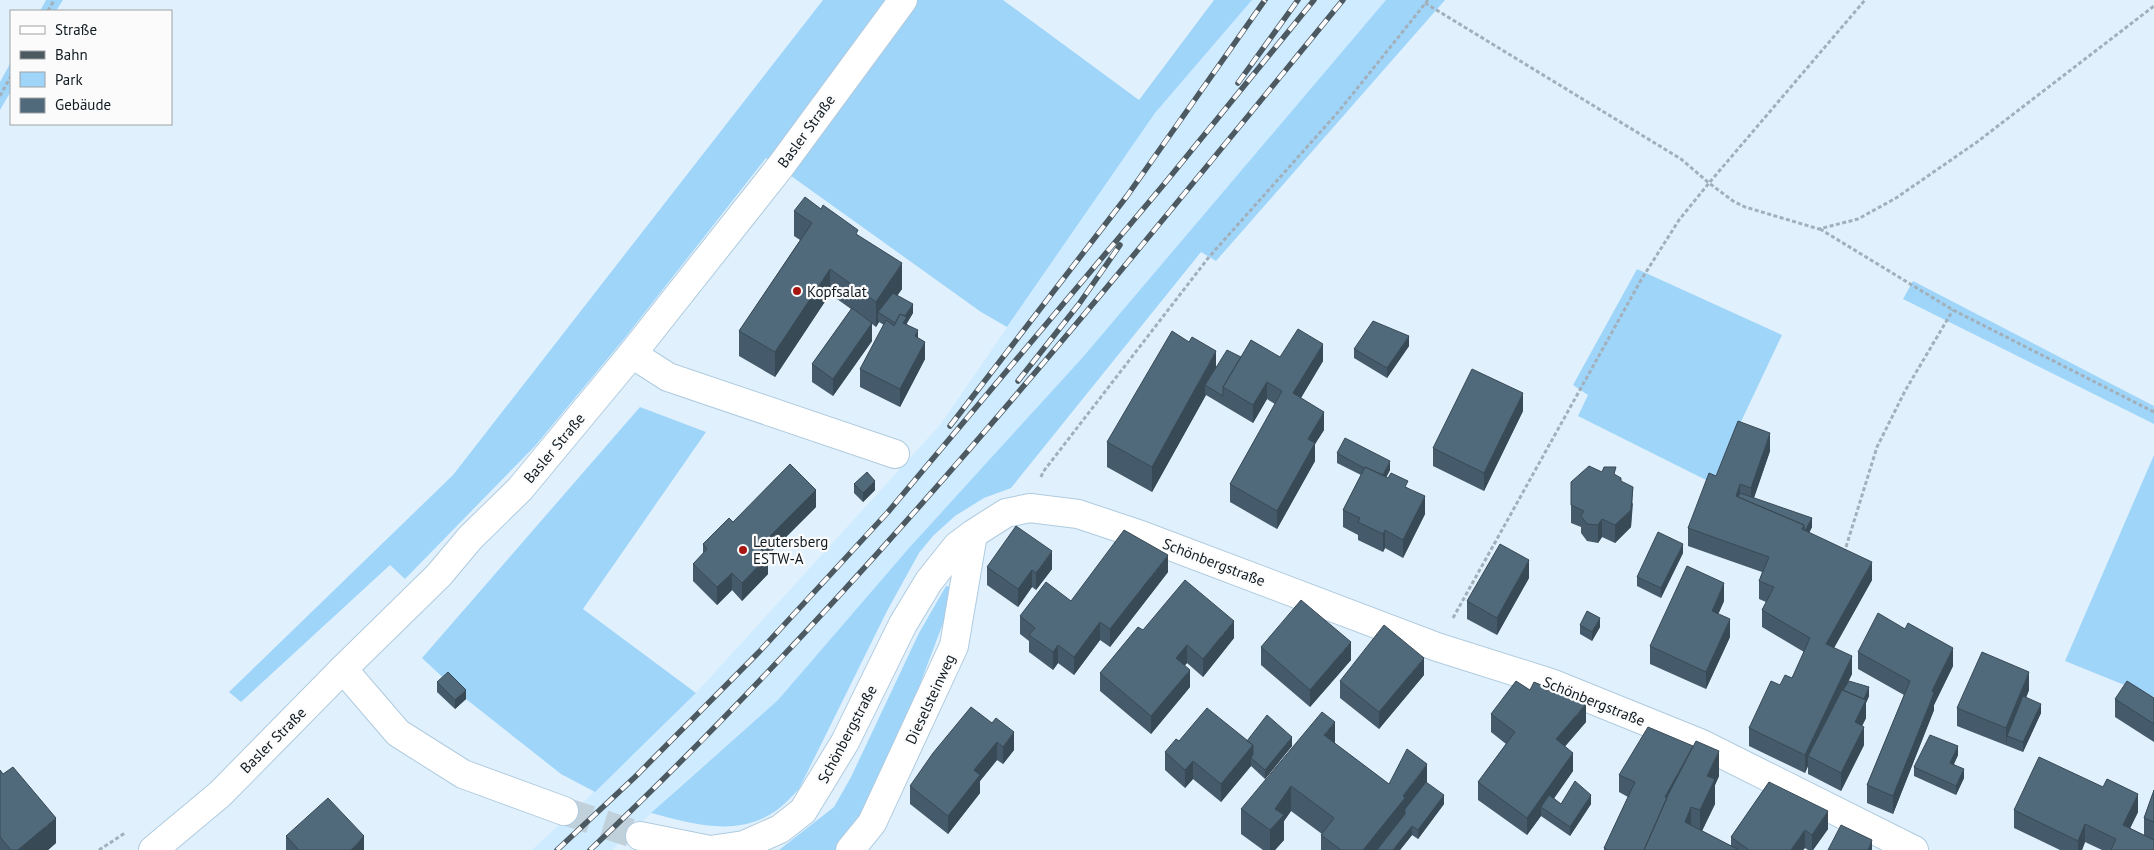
<svg xmlns="http://www.w3.org/2000/svg" width="2154" height="850" font-family="'PT Sans',sans-serif">
<style>
.built{fill:#ceebff}
.green{fill:#a0d5fa}
.lines{fill:none;stroke-linecap:round;stroke-linejoin:round}
.minor-tunnel{stroke:#c1d1dc;stroke-width:28;stroke-dasharray:28 14;stroke-linecap:butt}
.minor-casing{stroke:#afcbdf;stroke-width:30}
.tertiary-casing{stroke:#afcbdf;stroke-width:30}
.path{stroke:#a1b0ba;stroke-width:3;stroke-dasharray:4 2.5;stroke-linecap:butt}
.minor{stroke:#fff;stroke-width:28}
.tertiary{stroke:#fff;stroke-width:28}
.rail-casing{stroke:#4d5961;stroke-width:5.5}
.rail{stroke:#fbfbfb;stroke-width:4;stroke-dasharray:11;stroke-linecap:butt}
.wall{fill:#455a6a}
.shaded-wall{fill:#384a56}
.building{fill:#50697b;stroke:#384a56}
.poi-dot{fill:#a81611;stroke:#fbfbfb;stroke-width:2}
.labels{text-anchor:middle;dominant-baseline:central;stroke-width:4.5;stroke-linejoin:round;paint-order:stroke}
.street-label{font-size:15px;fill:#101a21;stroke:#fbfbfb}
.poi-label{font-size:15px;fill:#101a21;stroke:#fbfbfb;text-anchor:start}
</style>
<rect width="100%" height="100%" fill="#e0f1fd"/>
<path class="built" d="M1252 0H1386L1083 357 909 548 778 700 679 787 612 850H532L645 744 696 693 940 425 1155 113Z"/>
<path class="green" d="M46 0H63L56 11H40Z
M823 0H1003L1139 100 1214 0H1252L1155 113 1007 327 981 312 766 158 624 339 535 446 405 579 390 565 241 702 229 692 453 475Z
M1386 0H1445L1216 261 1201 252 1011 488 984 498 955 516 933 536 919 553 887 611 799 789C792 796 785 804 777 810 738 838 693 824 651 813L778 700 909 548 1083 357Z
M11 62V91L0 110V82Z
M1637 269 1782 335 1712 483 1578 416 1588 395 1573 385Z
M1913 281 2154 406V424L1903 299Z
M640 407 706 432 583 609 696 693 595 792 561 774 466 699 422 658Z
M2154 455V697L2065 661Z
M946 586 953 587V597L875 803 841 850H779L834 807 851 777 919 633Z"/>
<g class="lines">
<path class="minor-tunnel" d="M564 811 640 836"/>
<defs>
<path id="minor" d="M632 354 668 377 895 454
M343 669 398 733 463 774 564 811
M640 836 710 850 744 845 780 829 803 811 845 742 903 624 929 581 957 546 973 534 1006 513 1030 508 1078 514 1141 535 1437 647 1551 683 1702 744 1914 850
M850 850 872 823 954 646 973 534"/>
<path id="tertiary" d="M153 850 220 794 343 669 439 575 470 538 520 489 632 354 780 167 903 0"/>
</defs>
<use href="#minor" class="minor-casing"/>
<use href="#tertiary" class="tertiary-casing"/>
<path class="path" d="M1425 3 1681 159 1709 183 1865 0
M48 11 54 0
M0 96 11 76
M1820 229 1953 310 2154 412
M1041 477 1043 472 1209 257 1339 111 1428 0
M1846 547 1877 447 1905 391 1953 310
M1453 618 1641 280 1679 220 1709 183 1733 201 1745 207 1819 229 1858 219 1896 198 1977 142 2154 6
M99 850 125 833"/>
<use href="#minor" class="minor"/>
<use href="#tertiary" class="tertiary"/>
<defs>
<path id="rail" d="M1238 83 1298 0
M1018 381 1079 304 1120 245
M950 426 1127 196 1265 0
M557 850 635 777 759 652 888 512 1165 183 1314 0
M590 850C866 589 1103 293 1343 0"/>
</defs>
<use href="#rail" class="rail-casing"/>
<use href="#rail" class="rail"/>
</g>
<path class="wall" d="M794 211 858 235 902 289 897 295 913 313 907 323V324L918 338 925 359 900 407 860 387V369L884 325 879 322 876 327 872 324V341L833 396 812 382V364L851 309 830 294 775 377 739 356V331L800 240 794 236Z
M1409 346 1387 378 1354 358V349Z
M1241 357H1280L1323 361 1301 398 1324 430 1315 444V461L1277 529 1230 502V484L1275 404 1267 399 1253 423 1206 395 1152 492 1107 467V442Z
M1523 411 1484 491 1433 466V448Z
M1770 451 1754 498 1812 527 1809 533 1872 580 1834 648 1852 674 1847 684 1869 696 1866 703V718L1862 726 1864 745 1841 791 1808 774V766L1805 773 1749 746V728L1780 685 1792 678 1804 652 1762 627V610L1766 602 1759 599V581L1762 572 1688 546V528L1716 476Z
M1337 453 1390 470 1386 477 1408 488 1425 514 1403 558 1385 548 1383 552 1358 540V535L1343 527V510L1361 475 1337 463Z
M1602 472 1616 475 1621 481 1633 504 1631 527 1615 543 1602 537 1598 543 1587 541 1581 533V527L1571 523V482Z
M854 484 875 490 863 502 854 493Z
M816 507 768 555V574L742 601 732 590 717 605 693 581V564L703 554V544L733 522Z
M1683 553 1661 598 1637 586V577Z
M987 567 1052 569 1036 590 1032 587 1018 607 987 585Z
M1168 572 1110 647 1100 640 1074 675 1058 663 1053 670 1029 652V641L1020 634V616Z
M1529 578 1497 635 1467 619V601Z
M1724 601 1718 614 1730 637 1706 689 1650 664V646Z
M1580 625 1600 627 1592 641 1580 634Z
M1143 630 1234 638 1203 677 1187 663 1185 665 1190 687 1151 734 1100 691V673Z
M1261 647 1351 660 1310 707 1261 665Z
M1858 652 1953 666 1934 705V710L1893 814 1867 803V785L1904 695 1858 669Z
M1424 675 1379 729 1340 698V681Z
M437 682 466 699 455 709 437 692Z
M1530 690 1586 722 1565 746 1573 771 1554 798 1561 804H1591L1570 836 1541 816 1527 835 1478 800V782L1506 744 1491 732V714Z
M2029 690 2026 698 2041 713 2023 752 1957 726V708Z
M2154 698V742L2115 717V699Z
M971 707 1014 750 1003 764 997 760 980 781V793L948 834 910 804V786Z
M1179 741H1247L1292 746 1265 779 1251 766 1221 802 1193 779 1185 788 1165 770V752Z
M1335 744 1389 784 1427 783 1444 804 1418 839 1412 835 1400 850H1321V835L1322 834 1291 811 1284 821V840L1275 850H1263L1241 834V809Z
M1958 755 1954 764 1964 778 1956 795 1914 776V767Z
M0 770 56 843 48 850H0Z
M1619 775 1719 776 1715 785V804L1702 831 1731 846V837L1769 782 1828 829 1813 850H1808L1805 848 1803 850H1604V848L1628 797 1619 792Z
M2154 790V850H2102L2085 842 2082 850H2060L2014 828V810L2138 812 2130 828 2144 835V818Z
M286 836 364 850H286Z"/>
<path class="shaded-wall" d="M902 263V289L884 315 878 312V321L879 322 876 327V302Z
M830 269V294L775 377V352Z
M913 304V313L907 323V335L899 325Z
M872 323V341L833 396V379Z
M918 330V348L915 336Z
M1409 336V346L1387 378V368Z
M925 342V359L900 407V389Z
M1323 344V361L1293 411V393Z
M1216 351V376L1205 385V395H1206L1152 492V467Z
M1267 382V399L1253 423V405Z
M1523 393V411L1484 491V473Z
M1324 412V430L1315 444V461L1277 529V511L1308 439Z
M1770 433V451L1751 506V488Z
M1390 461V470L1382 486V477Z
M875 481V490L863 502V493Z
M1740 484V502L1736 496Z
M1633 487 1631 527 1615 543V525Z
M816 490V507L759 564V547Z
M1425 496V514L1403 558V540Z
M1812 518V527L1802 547V529L1804 525Z
M1602 519V537L1598 543V525Z
M1385 530V548L1383 552V534Z
M1683 544V553L1661 598V588Z
M1052 551V569L1036 590V573Z
M1168 555V572L1110 647V629Z
M768 556V574L742 601V583Z
M1529 560V578L1497 635V618Z
M1872 562V580L1826 662V644Z
M1032 570V587L1018 607V589Z
M732 573V590L717 605V587Z
M1724 583V601L1712 629V611Z
M1600 618V627L1592 641V632Z
M1730 619V637L1706 689V672Z
M1234 621V638L1203 677V659Z
M1100 622V640L1074 675V657Z
M1351 642V660L1310 707V690Z
M1058 645V663L1053 670V652Z
M1187 645V663L1176 676V658Z
M1953 648V666L1934 705V710L1893 814V796L1932 691Z
M1852 656V674L1840 698 1808 756V766L1805 773V755Z
M1424 658V675L1379 729V712Z
M1190 670V687L1151 734V716Z
M2029 672V690L2010 737 2007 736 2006 746V728Z
M1869 687V696L1866 703V718L1855 740V722L1861 706Z
M466 690V699L455 709V700Z
M1586 704V722L1556 757V739Z
M2041 704V713L2023 752V742Z
M1335 722V748L1324 735Z
M1864 727V745L1841 791V773Z
M1014 732V750L1003 764V747Z
M1292 737V746L1265 779V770Z
M997 742V760L980 781V793L948 834V816L974 770Z
M1253 745V760L1251 758V766L1221 802V784Z
M1693 746 1653 850 1665 797Z
M1958 746V755L1950 772V763Z
M1719 751V776L1715 785V804L1700 835V810L1707 776Z
M1573 753V771L1546 810 1541 807V816L1527 835V818Z
M1193 761V779L1185 788V770Z
M1427 764V789L1384 850H1363Z
M1964 769V778L1956 795V786Z
M1291 786V811L1284 821V840L1275 850H1270V830L1275 809Z
M2138 794V812L2123 843V825Z
M1444 795V804L1418 839V830Z
M1591 795V804L1570 836V827Z
M1691 807V832L1685 822Z
M1828 811V829L1813 850H1812V835Z
M56 818V843L48 850H18Z
M2085 824V842L2082 850H2078V841Z
M1412 826V835L1400 850H1393Z
M1805 830V848L1803 850H1791Z
M364 836V850H351Z
M1872 840V850H1868Z"/>
<path class="building" d="M805 197 821 209 823 205 858 230 856 234 902 263 876 302 830 269 775 352 739 331 812 223 794 211Z
M893 293 913 304 905 316 900 314 895 323 878 312Z
M852 308 872 323 833 379 812 364Z
M900 314 907 317 903 323 918 330 915 336 925 342 900 389 860 369 886 320 894 326Z
M1373 321 1409 336 1387 368 1354 349Z
M1298 329 1323 344 1293 393 1324 412 1308 439 1315 443 1277 511 1230 484 1282 391 1267 382 1253 405 1223 387 1251 340 1280 357Z
M1172 331 1189 342 1192 337 1216 351 1152 467 1107 442Z
M1227 350 1241 357 1223 387V396L1205 385Z
M1472 369 1523 393 1484 473 1433 448Z
M1738 421 1770 433 1751 488 1740 484 1736 496 1804 525 1802 529 1872 562 1826 644 1852 656 1805 755 1749 728 1771 681 1780 685 1785 675 1792 678 1810 638 1762 610 1774 587 1759 581 1769 557 1688 528 1709 473 1716 476Z
M1345 438 1390 461 1383 475 1365 467 1364 468 1337 453Z
M790 464 816 490 759 547 768 556 742 583 732 573 717 587 693 564 707 549 703 544 729 518 733 522Z
M1589 466 1602 472 1604 467H1616L1614 474 1621 478V481L1633 487 1631 510 1615 525 1602 519 1598 525 1587 524 1581 516 1584 511 1571 505V482Z
M1365 467 1388 478 1391 473 1408 481 1405 487 1425 496 1403 540 1385 530 1383 534 1358 522 1360 518 1343 510Z
M867 472 875 481 863 493 854 484Z
M1740 493 1812 518 1805 531 1804 530V525L1738 497Z
M1016 526 1052 551 1036 573 1032 570 1018 589 987 567Z
M1124 530 1168 555 1110 629 1100 622 1074 657 1058 645 1053 652 1029 635 1035 628 1020 616 1046 582 1071 601Z
M1658 532 1683 544 1661 588 1637 577Z
M1500 544 1529 560 1497 618 1467 601Z
M1687 566 1724 583 1712 611 1730 619 1706 672 1650 646Z
M1185 580 1234 621 1203 659 1187 645 1176 658 1190 670 1151 716 1100 673 1138 627 1143 630Z
M1301 600 1351 642 1310 690 1261 647Z
M1587 611 1600 618 1592 632 1580 625Z
M1878 613 1905 629 1908 623 1953 648 1932 691 1934 693 1893 796 1867 785 1910 681 1858 652Z
M1384 625 1424 658 1379 712 1340 681Z
M1982 652 2029 672 2006 728 1957 708Z
M448 672 466 690 455 700 437 682Z
M1516 681 1530 690 1534 682 1586 704 1556 739 1573 753 1527 818 1478 782 1515 732 1491 714Z
M1849 681 1869 687 1864 699 1843 690Z
M2127 681 2154 698V724L2115 699Z
M1842 690 1866 700 1855 722 1864 727 1841 773 1808 756Z
M2023 696 2041 704 2023 742 2007 736Z
M971 707 992 723 996 718 1014 732 1003 747 997 742 974 770 980 775 948 816 910 786 933 753Z
M1207 708 1253 745 1221 784 1193 761 1185 770 1165 752 1176 739 1179 741Z
M1322 712 1335 722 1324 735 1389 784 1407 749 1427 764 1403 796 1405 798 1363 850H1341L1321 835 1334 818 1291 786 1275 809 1284 815 1270 830 1241 809Z
M1267 715 1292 737 1265 770 1251 758 1253 754V745L1247 741Z
M1648 727 1693 746 1665 797 1667 798 1644 850H1608L1604 848 1635 782 1619 775Z
M1930 735 1958 746 1950 763 1964 769 1956 786 1914 767Z
M1696 741 1719 751 1707 776 1715 779 1700 810 1691 807 1685 822 1739 850H1644L1668 795Z
M2039 757 2103 787 2107 779 2138 794 2123 825 2154 840V850H2111L2116 839 2085 824 2078 841 2014 810Z
M13 767 56 818 18 850H11L0 837V770L3 774Z
M1575 781 1591 795 1570 827 1541 807 1549 795 1561 804Z
M1426 782 1444 795 1418 830 1412 826 1393 850H1377L1405 814V809Z
M1769 782 1828 811 1812 835 1805 830 1791 850H1749L1731 837Z
M2154 790V822L2144 818Z
M328 798 364 836 351 850H299L286 836Z
M1841 825 1872 840 1868 850H1828Z"/>
<g class="poi-dot">
<circle cx="797" cy="291" r="5"/>
<circle cx="743" cy="550" r="5"/>
</g>
<g class="labels">
<g class="street-label">
<text transform="translate(806 131) rotate(-54)">Basler Straße</text>
<text transform="translate(554 448) rotate(-50)">Basler Straße</text>
<text transform="translate(1214 562) rotate(21)">Schönbergstraße</text>
<text transform="translate(930 699) rotate(-65)">Dieselsteinweg</text>
<text transform="translate(1594 701) rotate(22)">Schönbergstraße</text>
<text transform="translate(847 734) rotate(-62)">Schönbergstraße</text>
<text transform="translate(273 740) rotate(-45)">Basler Straße</text>
</g>
<g class="poi-label">
<text x="807" y="291">Kopfsalat</text>
<text x="753" y="541">Leutersberg<tspan x="753" dy="17">ESTW-A</tspan></text>
</g>
</g>
<rect x="10" y="10" width="162" height="115" fill="#fbfbfb" stroke="#9da1a4"/>
<rect x="20" y="26" width="25" height="8" fill="#ffffff" stroke="#9da1a4"/>
<text x="55" y="35" font-size="15" fill="#101a21">Straße</text>
<rect x="20" y="51" width="25" height="8" fill="#4d5961" stroke="#9da1a4"/>
<text x="55" y="60" font-size="15" fill="#101a21">Bahn</text>
<rect x="20" y="72" width="25" height="15" fill="#a0d5fa" stroke="#9da1a4"/>
<text x="55" y="85" font-size="15" fill="#101a21">Park</text>
<rect x="20" y="98" width="25" height="15" fill="#50697b" stroke="#9da1a4"/>
<text x="55" y="110" font-size="15" fill="#101a21">Gebäude</text>
</svg>
